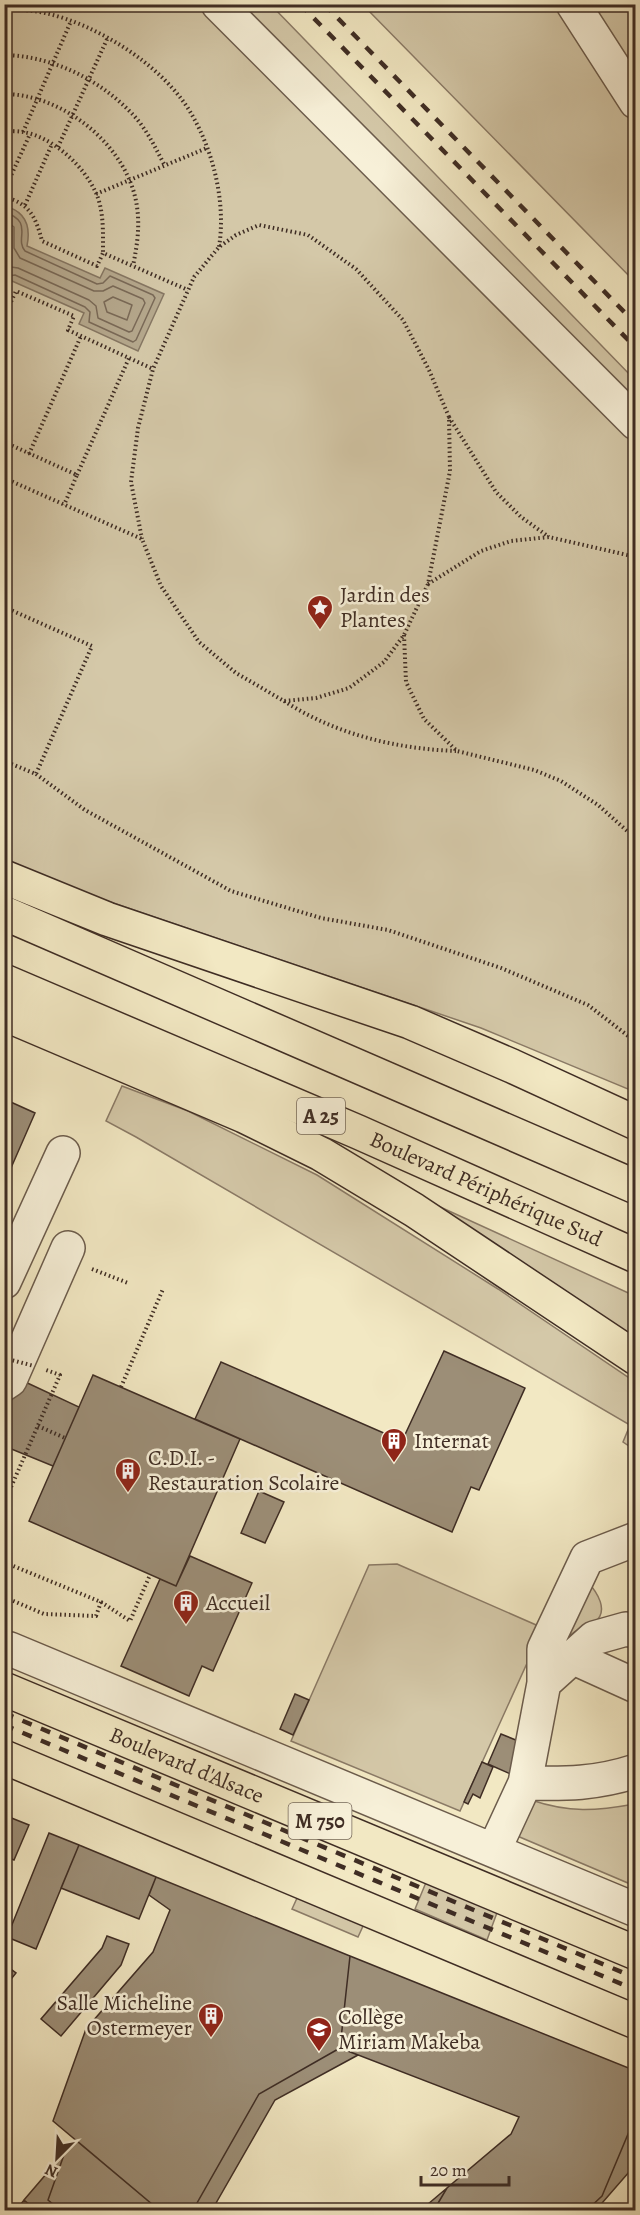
<svg xmlns="http://www.w3.org/2000/svg" width="640" height="2215" font-family="Alegreya,serif">
<style>
.green{fill:#d4c8a8;stroke:#8a7a66;stroke-width:1.5}
.water{fill:#b5a88d;stroke:#867763;stroke-width:1.5}
.lines{fill:none;stroke-linecap:round;stroke-linejoin:round}
.shore{stroke:#7a6a58;stroke-width:1.5}
.building{fill:#9c8e77;stroke:#3f2d24;stroke-width:1.5}
.minor-casing{stroke:#6c5c4c;stroke-width:36}
.major-casing{stroke:#3f2d24;stroke-width:36}
.highway-casing{stroke:#3f2d24;stroke-width:36}
.path{stroke:#3f2d24;stroke-width:4;stroke-dasharray:1.5 3;stroke-linecap:butt}
.minor{stroke:#f7f0d8;stroke-width:33}
.major{stroke:#f2e8c3;stroke-width:33}
.highway{stroke:#f2e8c3;stroke-width:33}
.rail{stroke:#3f2d24;stroke-width:4.5;stroke-dasharray:10 10;stroke-linecap:butt}
.path-bridge{stroke:#3f2d24;stroke-width:4;stroke-dasharray:1.5 3;stroke-linecap:butt}
.labels{text-anchor:middle;dominant-baseline:central;stroke-width:5;stroke-linejoin:round;paint-order:stroke}
.shield{fill:#f7f0d8;stroke:#76685a;stroke-width:1.5}
.shield-label{font-size:21px;font-weight:bold;fill:#3f2d24}
.poi-label{font-size:22px;fill:#3f2d24;stroke:#f7f0d8;text-anchor:start}
.street-label{font-size:22px;fill:#3f2d24;stroke:#f7f0d8}
</style>
<rect width="100%" height="100%" fill="#f2e8c3"/>
<filter id="stains"><feTurbulence type="fractalNoise" baseFrequency=".00333" numOctaves="4"/><feColorMatrix values="0 0 0 0 .2 0 0 0 0 .09 0 0 0 0 .02 0 0 0 .5 -.17"/></filter>
<radialGradient id="worn" r=".72"><stop offset=".6" stop-color="#630" stop-opacity="0"/><stop offset="1" stop-color="#630" stop-opacity=".3"/></radialGradient>
<path class="green" d="M5 5H271L635 380V1092L481 1028 75 890 5 860Z
M363 5H562L635 118V282Z
M587 5H635V80Z
M122 1086 188 1111 317 1175 498 1289 635 1382V1450L623 1442 630 1425 136 1137 106 1121Z
M403 1190 635 1296V1338Z
M397 1564 543 1628 460 1811 291 1741 369 1565Z
M587 1581C597 1592 610 1611 594 1623 584 1631 577 1626 566 1640Z
M531 1800C570 1813 595 1811 635 1804V1886L515 1835Z
M427 1880 498 1910 487 1940 415 1909Z
M298 1896 364 1924 358 1937 292 1909Z"/>
<path class="water" d="M4 206C26 211 31 226 27 246L100 278 105 268 164 294 138 351 79 324 84 313 12 281 6 293H5Z"/>
<g class="lines">
<path class="shore" d="M4 212C35 222 14 238 25 251L97 284 103 283 110 276 153 295 155 298 136 340 133 342 89 322 90 312 85 307 15 275 8 276 4 282
M4 219 14 227V248L20 258 94 291H103L113 286 143 299 145 303 132 331 129 332 98 318 96 306 89 300 18 268 11 267 4 270
M113 297 132 305 127 320 107 312 104 302Z"/>
</g>
<path class="building" d="M4 1099 35 1113 4 1184Z
M444 1351 525 1388 479 1490 471 1487 452 1532 195 1419 221 1362 402 1441Z
M93 1375 240 1439 176 1586 29 1521Z
M21 1380 79 1407 53 1466 4 1446V1416Z
M259 1491 284 1502 265 1543 241 1533Z
M190 1556 252 1583 213 1671 202 1666 189 1696 121 1666 160 1579 176 1586Z
M295 1694 309 1700 293 1735 280 1729Z
M501 1734 528 1745 515 1776 488 1764Z
M482 1762 493 1767 480 1798 473 1794 468 1804 464 1802Z
M9 1817 29 1825 14 1860 4 1856V1826Z
M49 1833 79 1845 36 1949 7 1937Z
M79 1845 156 1877 139 1919 61 1888Z
M156 1877 350 1956 340 2048 259 2094 193 2210H159L53 2121 86 2029 153 1952 170 1910 149 1895Z
M107 1936 129 1944 121 1965 61 2036 41 2019 102 1948Z
M350 1956 636 2071V2115L602 2196 587 2210H434L447 2188 511 2134 519 2117 340 2048Z
M4 1964 16 1973 4 1988Z
M340 2048 358 2055 275 2100 212 2210H193L259 2094Z
M636 2115V2164L596 2210H587L602 2196Z
M76 2140 159 2210H60L48 2200 65 2152Z
M65 2152 48 2200 60 2210H36L24 2200Z
M447 2188 434 2210H421Z
M24 2200 36 2210H16Z"/>
<g class="lines">
<defs>
<path id="minor" d="M218 4 636 423
M573 4 636 102
M4 1282 63 1153
M4 1384 10 1380 68 1248
M4 1651 10 1649 636 1910
M572 1657 636 1686
M544 1683V1649L587 1558 636 1539
M525 1783C566 1784 596 1784 636 1771
M494 1850 525 1783 544 1683 594 1638 626 1629 636 1631"/>
<g id="major">
<path id="s1" d="M4 1689 636 1953"/>
<path d="M4 1757 636 2022"/>
</g>
<g id="highway">
<path d="M4 877 107 919 410 1022 512 1066 636 1123"/>
<path d="M4 913 636 1187"/>
<path id="s2" d="M4 981 358 1132 636 1256"/>
<path d="M4 1014 244 1116 321 1154 414 1210 636 1358"/>
</g>
</defs>
<use href="#minor" class="minor-casing"/>
<use href="#major" class="major-casing"/>
<use href="#highway" class="highway-casing"/>
<path class="path" d="M4 8C18 10 32 10 45 13 99 25 165 67 192 115 214 153 226 204 219 247
M4 55C54 56 103 81 136 118 148 132 156 149 165 166
M4 94C64 94 129 147 137 207 140 227 137 246 133 266
M4 131C10 131 17 131 23 132 53 137 84 166 96 193 104 211 103 233 103 253
M23 132 71 21
M58 147 108 37
M4 191 30 134
M96 194 207 148
M4 197C30 203 36 218 42 241L97 266 103 253 188 290
M25 205 52 144
M4 302 10 304 16 291 74 316 68 330 153 369
M449 417 496 492 521 517 549 537
M4 442 77 475 64 505
M29 454 81 336
M77 475 129 358
M4 478 142 539 161 586 199 642 236 673 284 701 316 698 349 688 384 662 404 635 428 584 450 471 449 417 429 370 403 320 356 269 308 235 259 225 236 235 219 247 194 277 153 369 138 428 131 482 142 539
M428 584 481 551 511 541 549 537 636 557
M4 607 92 646 36 774 4 761
M404 635 406 682 424 719 457 751 534 770 561 781 598 805 636 839
M284 701C335 734 396 749 456 751
M36 774 85 810 231 891 321 918 388 930 501 968 588 1005 636 1042
M92 1269 128 1283
M121 1387 163 1289
M38 1426 65 1438
M4 1498 8 1494 60 1375 46 1370
M4 1558 6 1563 101 1602 96 1616 44 1614 4 1597
M101 1602 130 1621 150 1575"/>
<use href="#minor" class="minor"/>
<use href="#major" class="major"/>
<use href="#highway" class="highway"/>
<path class="rail" d="M300 4 636 348
M324 4 636 324
M4 1713 636 1978
M4 1725 636 1990"/>
<path class="path-bridge" d="M4 1358 34 1366"/>
</g>
<defs>
<symbol id="sight-pin" viewBox="-11 -11 22 30"><path d="M0 17L-7.5 6A9.5 9.5 0 1 1 7.5 6Z" fill="#8f2418" stroke="#f7f0d8"/><path d="M0-6L1.8-2.2L6-1.7L2.9 1.2L3.7 5.4L0 3.3L-3.7 5.4L-2.9 1.2L-6-1.7L-1.8-2.2Z" fill="#fff"/></symbol>
<symbol id="building-pin" viewBox="-11 -11 22 30"><path d="M0 17L-7.5 6A9.5 9.5 0 1 1 7.5 6Z" fill="#8f2418" stroke="#f7f0d8"/><path d="M-4-6H4V6H1V3H-1V6H-4ZM-2.5-4.3h1.7v1.8h-1.7ZM.8-4.3h1.7v1.8H.8ZM-2.5-1h1.7V.8h-1.7ZM.8-1h1.7V.8H.8Z" fill="#fff"/></symbol>
<symbol id="school-pin" viewBox="-11 -11 22 30"><path d="M0 17L-7.5 6A9.5 9.5 0 1 1 7.5 6Z" fill="#8f2418" stroke="#f7f0d8"/><path d="M0-5L7-2L0 1L-7-2ZM-4 1L0 2.5L4 1V4Q0 6-4 4Z" fill="#fff"/></symbol>
</defs>
<g fill-rule="evenodd">
<use href="#sight-pin" x="305" y="593" width="30" height="40"/>
<use href="#building-pin" x="379" y="1426" width="30" height="40"/>
<use href="#building-pin" x="113" y="1456" width="30" height="40"/>
<use href="#building-pin" x="171" y="1588" width="30" height="40"/>
<use href="#building-pin" x="196" y="2001" width="30" height="40"/>
<use href="#school-pin" x="304" y="2015" width="30" height="40"/>
</g>
<g class="labels">
<g class="shield">
<rect x="297" y="1098" width="48" height="36" rx="4.5"/>
<rect x="288.5" y="1803" width="63" height="36" rx="4.5"/>
</g>
<g class="shield-label">
<text x="321" y="1116">A 25</text>
<text x="320" y="1821">M 750</text>
</g>
<g class="poi-label">
<text x="340" y="595">Jardin des<tspan x="340" dy="25">Plantes</tspan></text>
<text x="414" y="1441">Internat</text>
<text x="148" y="1458">C.D.I. -<tspan x="148" dy="25">Restauration Scolaire</tspan></text>
<text x="206" y="1603">Accueil</text>
<text x="192" y="2003" text-anchor="end">Salle Micheline<tspan x="192" dy="25">Ostermeyer</tspan></text>
<text x="338" y="2017">Collège<tspan x="338" dy="25">Miriam Makeba</tspan></text>
</g>
<g class="street-label">
<text stroke="none"><textPath href="#s2" startOffset="525">Boulevard Périphérique Sud</textPath></text>
<text stroke="none"><textPath href="#s1" startOffset="198">Boulevard d'Alsace</textPath></text>
</g>
</g>
<rect width="640" height="2215" fill="none" stroke="#f2e8c3" stroke-width="24"/>
<rect x="6" y="6" width="628" height="2203" fill="none" stroke="#3f2d24" stroke-width="3"/>
<rect x="12" y="12" width="616" height="2191" fill="none" stroke="#3f2d24" stroke-width="1.5"/>
<g transform="translate(57 2158) rotate(204)" stroke="#f7f0d8" stroke-width="4.5" paint-order="stroke">
<path d="M0-4.5L10 22L0 15L-10 22Z" fill="#3f2d24"/>
<text y="-9" font-size="16" font-weight="bold" text-anchor="middle" fill="#3f2d24">N</text>
</g>
<path d="M421 2176v9h88v-9" fill="none" stroke="#3f2d24" stroke-width="3"/>
<text x="430" y="2176" font-size="18" fill="#3f2d24" stroke="#f7f0d8" stroke-width="4.5" paint-order="stroke">20 m</text>
<rect width="100%" height="100%" filter="url(#stains)"/>
<rect width="100%" height="100%" fill="url(#worn)"/>
</svg>
